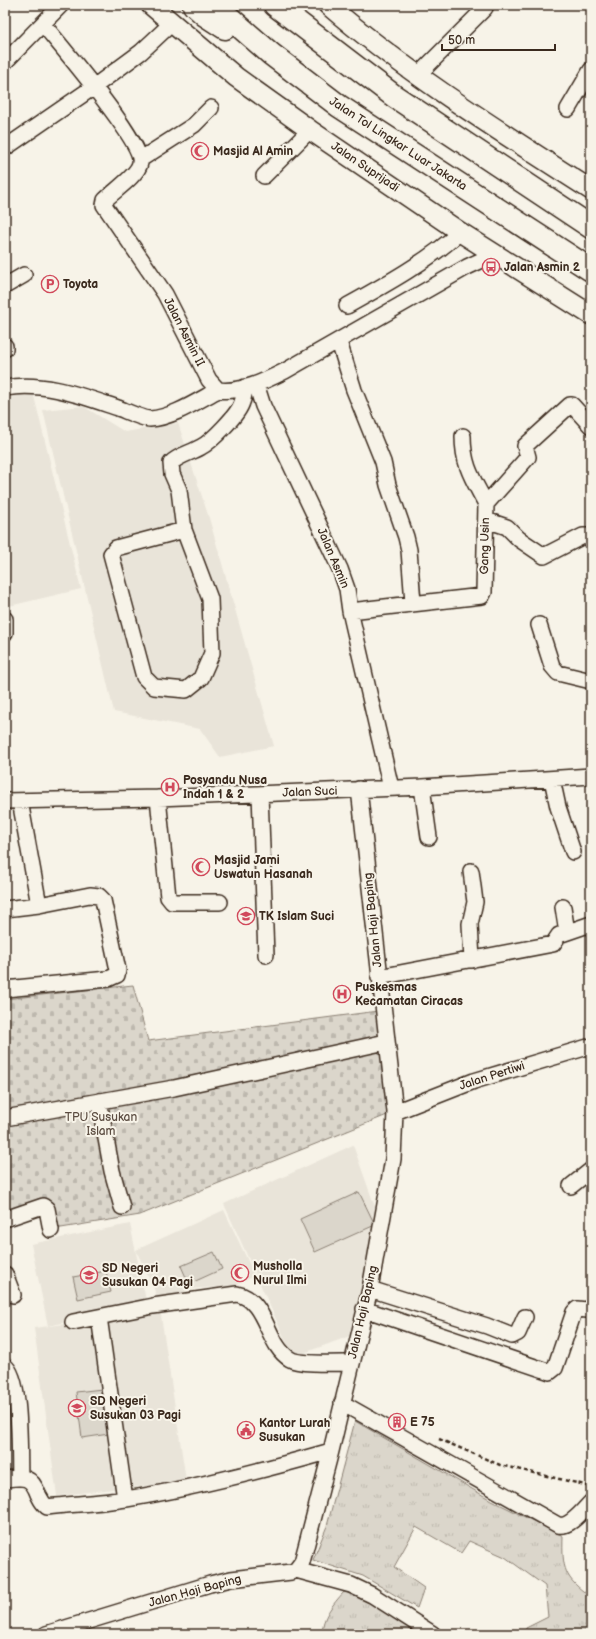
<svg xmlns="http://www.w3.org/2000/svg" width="596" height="1639" font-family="'Balsamiq Sans',sans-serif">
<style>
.built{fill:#e9e4d9}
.grass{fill:url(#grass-tufts);stroke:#8b8074}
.cemetery{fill:url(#cemetery-stones);stroke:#8b8074}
.garden{fill:#dbd6cb;stroke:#8b8074}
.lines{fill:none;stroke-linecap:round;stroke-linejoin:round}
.minor-casing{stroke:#3b2a1e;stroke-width:18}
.major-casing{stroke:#3b2a1e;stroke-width:22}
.highway-casing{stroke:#3b2a1e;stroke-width:25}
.path{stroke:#3b2a1e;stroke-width:2.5;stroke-dasharray:4 3;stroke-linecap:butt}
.minor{stroke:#f7f3e8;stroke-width:15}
.major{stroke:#f7f3e8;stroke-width:19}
.highway{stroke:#f7f3e8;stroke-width:22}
.labels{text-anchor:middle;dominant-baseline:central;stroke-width:4;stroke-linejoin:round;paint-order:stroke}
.street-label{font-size:12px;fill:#3b2a1e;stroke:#f7f3e8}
.poi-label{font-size:12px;font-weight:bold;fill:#3b2a1e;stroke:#f7f3e8;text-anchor:start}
.park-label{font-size:12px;fill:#5b4c41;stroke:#f7f3e8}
</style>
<defs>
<pattern id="grass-tufts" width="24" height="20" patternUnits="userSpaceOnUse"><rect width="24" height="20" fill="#dbd6cb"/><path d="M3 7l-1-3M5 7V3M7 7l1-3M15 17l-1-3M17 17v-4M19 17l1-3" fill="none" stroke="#bdb8ae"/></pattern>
<pattern id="cemetery-stones" width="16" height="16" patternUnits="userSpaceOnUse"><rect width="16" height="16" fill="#dbd6cb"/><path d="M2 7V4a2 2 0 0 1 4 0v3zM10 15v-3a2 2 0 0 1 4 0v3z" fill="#bdb8ae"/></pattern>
</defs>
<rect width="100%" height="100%" fill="#f7f3e8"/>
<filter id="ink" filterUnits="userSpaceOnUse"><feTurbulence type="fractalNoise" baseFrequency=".025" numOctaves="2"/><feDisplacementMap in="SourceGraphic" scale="8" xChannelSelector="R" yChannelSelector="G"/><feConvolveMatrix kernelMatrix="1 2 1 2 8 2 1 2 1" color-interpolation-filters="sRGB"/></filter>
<g filter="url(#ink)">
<path class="built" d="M31 384 81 589 5 607V390Z
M83 406 125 432 178 423 209 518 274 746 220 757 200 729 114 712 43 410Z
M353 1145 380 1221 350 1336 293 1357 224 1204Z
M224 1210 255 1276 234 1286 191 1289 159 1300 136 1250Z
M130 1224 147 1305 48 1326 31 1244Z
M160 1309 186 1480 127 1489 101 1318Z
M97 1320 120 1488 57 1496 34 1328Z"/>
<path class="grass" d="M355 1421 491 1500 563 1536C562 1569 564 1578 591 1597V1634H525L526 1628 548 1617 545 1586 505 1557 469 1541 461 1553 416 1527 394 1567 424 1588 417 1608 363 1576 313 1560 327 1526Z
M344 1592 361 1596 406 1626 421 1634H322C322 1617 333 1604 344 1592Z"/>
<path class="cemetery" d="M133 985 148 1041 378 1011 392 1113 140 1215 55 1229 50 1207 5 1222V999Z"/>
<path class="garden" d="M359 1192 375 1225 315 1252 300 1219Z
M214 1252 222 1269 189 1284 181 1266Z
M106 1271 111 1292 78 1299 73 1277Z
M102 1389 109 1434 82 1438 76 1392Z"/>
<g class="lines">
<defs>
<path id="minor" d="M43 24C59 44 144 143 140 163 138 175 114 191 105 200L104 205 165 294 209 380 218 390C241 393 265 381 285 371L467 267 495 254
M5 62 61 5
M419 74 485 8
M568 109 591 70
M5 148 95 86 141 52 172 23
M141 159 194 125 211 108
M264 176 310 130
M5 286 24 275
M347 306C383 286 430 260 460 232
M339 342 354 390 383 462 388 485 406 537 409 550 413 603
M5 346V349
M256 384 263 406 340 569 347 589 350 611 391 788
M5 388C44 381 82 396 118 408 126 411 143 419 150 419 172 418 199 400 218 390
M463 436C463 466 473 479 486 504
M486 520 507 527 519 539 544 556 583 536H587L591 540
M184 530 116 548 111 554 144 677 154 687 186 690 201 678 212 653 210 599 184 530 179 490 172 474 171 463C179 455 191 453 201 447 211 442 239 414 242 402 244 398 244 392 245 387
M350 611 482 596 484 592 486 504 528 457 525 446 570 405H572L591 426
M5 619V633
M539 625 552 666 558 673 591 681
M552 779 558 807 573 852
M422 787 429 837
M260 794 266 955
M158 798 168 897 172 902H220
M5 801 158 798 422 787 591 776
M20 801 39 905
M471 871 475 902 470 924 472 960
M563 907 567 932
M5 909 39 905 90 895 99 896 103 900 118 970 117 975 108 979 5 989
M379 977 553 944 559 935 591 924
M99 1101 112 1171 122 1207
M395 1112 474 1081 591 1046
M5 1118 174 1088 386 1042
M571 1186 591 1170
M5 1219 43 1206 47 1209 51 1230
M5 1274 13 1295
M370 1289 487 1326 512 1336 518 1333 525 1317
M364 1309 550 1372 555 1368 574 1312 577 1309 587 1310 591 1307
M99 1317 125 1499
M73 1322 153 1306 237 1294C267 1300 266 1345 290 1359 299 1365 339 1363 351 1363
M5 1366C22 1378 19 1456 20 1478
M342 1403 558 1525C570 1528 583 1510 591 1502
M5 1479C23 1477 31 1475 38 1494 41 1500 42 1503 47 1507 73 1504 100 1503 126 1499 195 1488 264 1470 331 1451
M296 1570 351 1585 372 1595 433 1634
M46 1634 210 1584 231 1579 291 1572 296 1570 302 1562 331 1451 370 1289 393 1159 395 1112 359 789"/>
<path id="major" d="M151 5 236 77 310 130 460 232 591 315
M328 5C409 75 501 132 591 190"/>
<path id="highway" d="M194 5 205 15 225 28
M215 5 271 54 339 106 591 270
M275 5 394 96 591 227"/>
</defs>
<use href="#minor" class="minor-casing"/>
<use href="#major" class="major-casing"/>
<use href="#highway" class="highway-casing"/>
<path class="path" d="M439 1439 500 1465 585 1485 590 1488"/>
<use href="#minor" class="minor"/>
<use href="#major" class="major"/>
<use href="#highway" class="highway"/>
</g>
</g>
<defs>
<symbol id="mosque-ring" viewBox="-11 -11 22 22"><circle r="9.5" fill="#f7f3e8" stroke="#d1495b" stroke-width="1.5"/><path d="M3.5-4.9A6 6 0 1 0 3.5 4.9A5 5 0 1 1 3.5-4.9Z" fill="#d1495b"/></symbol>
<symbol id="bus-ring" viewBox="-11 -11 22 22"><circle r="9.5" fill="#f7f3e8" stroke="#d1495b" stroke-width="1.5"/><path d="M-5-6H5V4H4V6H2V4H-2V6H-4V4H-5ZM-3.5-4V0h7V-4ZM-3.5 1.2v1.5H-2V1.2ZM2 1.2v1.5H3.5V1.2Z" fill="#d1495b"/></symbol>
<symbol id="parking-ring" viewBox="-11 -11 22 22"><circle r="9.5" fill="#f7f3e8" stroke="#d1495b" stroke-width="1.5"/><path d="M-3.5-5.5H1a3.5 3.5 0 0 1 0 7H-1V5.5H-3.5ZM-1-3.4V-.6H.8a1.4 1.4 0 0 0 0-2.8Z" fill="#d1495b"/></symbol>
<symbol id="hospital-ring" viewBox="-11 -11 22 22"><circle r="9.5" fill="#f7f3e8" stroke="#d1495b" stroke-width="1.5"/><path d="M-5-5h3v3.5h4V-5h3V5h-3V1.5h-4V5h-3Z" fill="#d1495b"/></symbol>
<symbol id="school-ring" viewBox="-11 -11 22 22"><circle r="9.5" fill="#f7f3e8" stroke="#d1495b" stroke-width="1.5"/><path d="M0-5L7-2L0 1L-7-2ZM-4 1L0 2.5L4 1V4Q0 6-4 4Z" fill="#d1495b"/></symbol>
<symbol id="building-ring" viewBox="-11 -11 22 22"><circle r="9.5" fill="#f7f3e8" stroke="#d1495b" stroke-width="1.5"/><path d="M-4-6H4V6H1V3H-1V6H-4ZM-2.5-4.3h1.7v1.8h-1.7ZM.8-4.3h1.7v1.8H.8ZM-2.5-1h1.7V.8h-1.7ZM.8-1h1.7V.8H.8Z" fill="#d1495b"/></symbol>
<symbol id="civic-ring" viewBox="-11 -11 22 22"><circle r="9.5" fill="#f7f3e8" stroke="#d1495b" stroke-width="1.5"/><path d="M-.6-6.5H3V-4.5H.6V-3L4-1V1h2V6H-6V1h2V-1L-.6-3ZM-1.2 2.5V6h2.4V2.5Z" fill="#d1495b"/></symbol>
</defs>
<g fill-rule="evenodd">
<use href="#mosque-ring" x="190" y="141" width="20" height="20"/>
<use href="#bus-ring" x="481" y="257" width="20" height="20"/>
<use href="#parking-ring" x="40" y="274" width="20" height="20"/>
<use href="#hospital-ring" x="160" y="777" width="20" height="20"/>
<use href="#mosque-ring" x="191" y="857" width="20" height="20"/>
<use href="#school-ring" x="236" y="906" width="20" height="20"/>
<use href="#hospital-ring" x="332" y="984" width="20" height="20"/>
<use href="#mosque-ring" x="230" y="1263" width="20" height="20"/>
<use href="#school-ring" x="79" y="1265" width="20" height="20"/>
<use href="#school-ring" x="67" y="1398" width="20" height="20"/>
<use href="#building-ring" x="387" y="1412" width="20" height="20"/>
<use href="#civic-ring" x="236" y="1420" width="20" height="20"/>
</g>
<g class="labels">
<g class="street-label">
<text transform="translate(398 144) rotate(33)">Jalan Tol Lingkar Luar Jakarta</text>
<text transform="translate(365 167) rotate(34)">Jalan Suprijadi</text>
<text transform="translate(184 332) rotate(63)">Jalan Asmin II</text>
<text transform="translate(485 546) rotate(-89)">Gang Usin</text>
<text transform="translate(333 558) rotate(67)">Jalan Asmin</text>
<text transform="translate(310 792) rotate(-2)">Jalan Suci</text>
<text transform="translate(373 920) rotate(-96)">Jalan Haji Baping</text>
<text transform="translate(492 1076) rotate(-18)">Jalan Pertiwi</text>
<text transform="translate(363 1312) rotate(-77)">Jalan Haji Baping</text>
<text transform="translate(195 1591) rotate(-15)">Jalan Haji Baping</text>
</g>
<g class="poi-label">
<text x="213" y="151">Masjid Al Amin</text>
<text x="504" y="267">Jalan Asmin 2</text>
<text x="63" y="284">Toyota</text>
<text x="183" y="780">Posyandu Nusa<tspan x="183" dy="14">Indah 1 &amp; 2</tspan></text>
<text x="214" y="860">Masjid Jami<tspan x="214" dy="14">Uswatun Hasanah</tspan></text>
<text x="259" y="916">TK Islam Suci</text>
<text x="355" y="987">Puskesmas<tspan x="355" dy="14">Kecamatan Ciracas</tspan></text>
<text x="253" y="1266">Musholla<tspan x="253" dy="14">Nurul Ilmi</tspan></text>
<text x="102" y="1268">SD Negeri<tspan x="102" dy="14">Susukan 04 Pagi</tspan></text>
<text x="90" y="1401">SD Negeri<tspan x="90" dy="14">Susukan 03 Pagi</tspan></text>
<text x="410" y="1422">E 75</text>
<text x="259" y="1423">Kantor Lurah<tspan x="259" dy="14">Susukan</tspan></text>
</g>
<g class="park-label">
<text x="101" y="1117">TPU Susukan<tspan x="101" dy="14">Islam</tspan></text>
</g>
</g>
<rect width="596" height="1639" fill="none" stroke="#f7f3e8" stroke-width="20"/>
<rect x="10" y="10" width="576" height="1619" fill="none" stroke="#3b2a1e" stroke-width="1.5" filter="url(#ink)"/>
<path d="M442 44v6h113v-6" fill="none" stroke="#3b2a1e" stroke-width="2"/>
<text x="448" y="44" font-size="12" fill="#3b2a1e" stroke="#f7f3e8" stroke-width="3" paint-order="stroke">50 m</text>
</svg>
